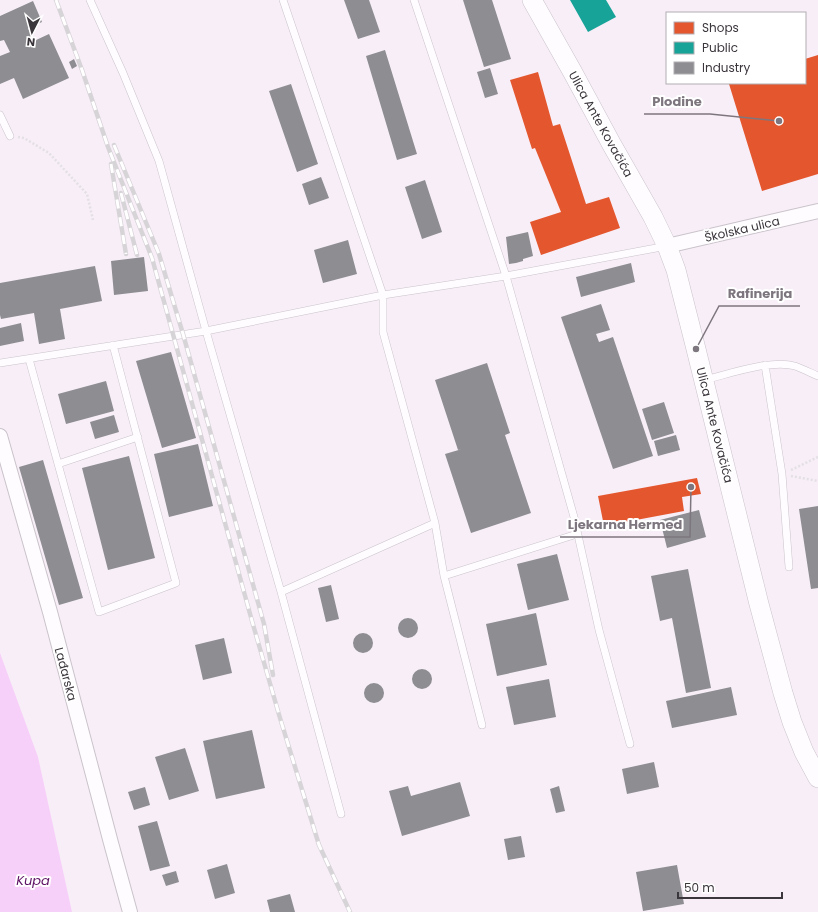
<svg xmlns="http://www.w3.org/2000/svg" width="818" height="912" font-family="Poppins,sans-serif">
<style>
.water{fill:#f7d0f9}
.shops{fill:#e4572e}
.public{fill:#17a398}
.industry{fill:#8d8d92}
.lines{fill:none;stroke-linecap:round;stroke-linejoin:round}
.service-casing{stroke:#cac4ca;stroke-width:8}
.minor-casing{stroke:#cac4ca;stroke-width:16}
.secondary-casing{stroke:#cac4ca;stroke-width:20}
.path{stroke:#e3e0e3;stroke-width:2.5;stroke-dasharray:2 2;stroke-linecap:butt}
.service{stroke:#fefcfe;stroke-width:7}
.minor{stroke:#fefcfe;stroke-width:14}
.secondary{stroke:#fefcfe;stroke-width:19}
.rail-casing{stroke:#d7d4d7;stroke-width:4.5}
.rail{stroke:#fff;stroke-width:3;stroke-dasharray:9;stroke-linecap:butt}
.labels{text-anchor:middle;dominant-baseline:central;stroke-width:4;stroke-linejoin:round;paint-order:stroke}
.street-label{font-size:12px;fill:#3b353c;stroke:#fff}
.water-label{font-size:13px;font-style:italic;fill:#5e1264;stroke:#fff}
.leader{fill:none;stroke:#7d767e;stroke-width:1.5}
.callout-dot{fill:#7d767e;stroke:#fff;stroke-width:1.5}
.callout-label{font-size:13px;text-anchor:middle;font-weight:bold;fill:#7d767e;stroke:#fff;stroke-width:4;stroke-linejoin:round;paint-order:stroke}
</style>
<rect width="100%" height="100%" fill="#f8eef8"/>
<path class="water" d="M0 653 38 757 72 912H0Z"/>
<path class="shops" d="M818 55V174L762 191 729 84 731 83H805V59Z
M538 72 553 126 560 124 586 204 609 197 620 228 541 255 530 222 561 212 535 148 532 149 510 80Z
M697 478 701 494 682 497 684 511 604 526 598 496Z"/>
<path class="public" d="M570 0H606L616 17 588 32Z"/>
<path class="industry" d="M344 0H369L380 32 358 39Z
M463 0H492L511 59 484 67Z
M33 1 42 22 28 28 34 41 49 34 69 78 23 99 14 78 0 84V56L10 52 4 40 0 41V16Z
M385 50 417 154 397 160 366 56Z
M74 59 77 66 72 69 69 62Z
M490 68 498 94 485 98 477 72Z
M291 84 318 164 297 172 269 91Z
M321 177 329 198 309 205 302 184Z
M425 180 442 232 422 239 405 187Z
M528 232 533 256 523 259V261L516 263 509 264 506 237Z
M348 240 357 274 323 283 314 250Z
M144 257 148 291 114 295 111 261Z
M631 263 635 282 581 297 576 277Z
M95 266 102 301 60 309 65 339 39 344 34 313 1 319 0 315V283Z
M601 304 610 330 596 334 599 342 613 337 653 456 613 469 561 317Z
M21 323 24 341 0 346V328Z
M171 352 196 438 162 448 136 361Z
M487 363 510 433 505 435 531 513 471 533 445 454 462 449 458 450 435 380Z
M106 381 114 411 66 424 58 394Z
M664 402 674 433 652 440 642 409Z
M114 415 119 432 95 439 90 422Z
M676 435 680 450 658 456 654 441Z
M198 444 213 506 169 517 154 454Z
M129 456 155 558 108 570 82 468Z
M43 460 83 598 59 605 19 467Z
M818 506V588L811 589 799 509Z
M699 510 706 537 667 548 660 520Z
M557 554 569 600 528 610 517 564Z
M688 569 711 688 686 693 672 618 660 621 651 576Z
M331 585 339 619 326 622 318 588Z
M536 613 547 665 497 676 486 624Z
M398 628a10 10 0 1 1 20 0a10 10 0 1 1-20 0Z
M353 643a10 10 0 1 1 20 0a10 10 0 1 1-20 0Z
M224 638 232 673 203 680 195 645Z
M412 679a10 10 0 1 1 20 0a10 10 0 1 1-20 0Z
M549 679 556 717 514 725 506 687Z
M364 693a10 10 0 1 1 20 0a10 10 0 1 1-20 0Z
M731 687 737 715 672 728 666 701Z
M252 730 265 788 216 799 203 741Z
M185 748 199 791 169 800 155 757Z
M654 762 659 787 627 794 622 769Z
M460 782 470 816 402 836 389 791 408 786 411 796Z
M559 786 565 811 556 813 550 789Z
M145 787 150 805 134 810 128 792Z
M157 821 170 866 150 871 138 826Z
M521 836 525 857 508 860 504 839Z
M227 864 235 893 215 899 207 870Z
M677 865 684 904 643 911 636 872Z
M176 871 179 882 166 886 162 875Z
M290 894 295 912H270L267 900Z"/>
<g class="lines">
<defs>
<path id="service" d="M90 0 123 73 159 161 206 331 281 592 341 814
M283 0 383 295V332L435 523 444 576 577 534
M414 0 506 276 574 517 599 630 630 744
M0 115 10 136
M29 359 99 612 176 583 113 345
M0 363 206 331 383 295 506 276 667 246
M765 365 782 474 789 567
M704 380C729 374 771 359 795 366 803 369 811 373 818 376
M58 464 138 437
M444 576 482 725
M281 592 435 523"/>
<path id="minor" d="M667 246 818 211
M0 436 50 612 111 843 130 912"/>
<path id="secondary" d="M532 0 572 71 612 145 653 217 667 246 676 270 696 349 759 604 783 693 792 722 804 752 818 778"/>
</defs>
<use href="#service" class="service-casing"/>
<use href="#minor" class="minor-casing"/>
<use href="#secondary" class="secondary-casing"/>
<path class="path" d="M18 137 24 138 49 153 87 194 93 220
M791 470 818 457
M791 476 818 481"/>
<use href="#service" class="service"/>
<use href="#minor" class="minor"/>
<use href="#secondary" class="secondary"/>
<defs>
<path id="rail" d="M56 0 82 70 108 147 152 258 252 621 280 718 319 845 350 912
M114 145 159 254 183 334 264 624 273 675
M111 164 126 254
M121 193 137 255"/>
</defs>
<use href="#rail" class="rail-casing"/>
<use href="#rail" class="rail"/>
</g>
<g class="labels">
<g class="street-label">
<text transform="translate(601 124) rotate(61)">Ulica Ante Kovačića</text>
<text transform="translate(742 229) rotate(-13)">Školska ulica</text>
<text transform="translate(715 425) rotate(76)">Ulica Ante Kovačića</text>
<text transform="translate(66 674) rotate(75)">Lađarska</text>
</g>
<g class="water-label">
<text x="33" y="880">Kupa</text>
</g>
</g>
<path class="leader" d="M779 121L710 114H644M696 349L719 306H800M691 487L690 537H560"/>
<g class="callout-dot">
<circle cx="779" cy="121" r="4"/>
<circle cx="696" cy="349" r="4"/>
<circle cx="691" cy="487" r="4"/>
</g>
<g class="callout-label">
<text x="677" y="106">Plodine</text>
<text x="760" y="298">Rafinerija</text>
<text x="625" y="529">Ljekarna Hermed</text>
</g>
<rect x="666" y="12" width="140" height="72" fill="#ffffff" stroke="#b1aeb1"/>
<rect x="674" y="22" width="20" height="12" fill="#e4572e" stroke="#b1aeb1"/>
<text x="702" y="32" font-size="12" fill="#3b353c">Shops</text>
<rect x="674" y="42" width="20" height="12" fill="#17a398" stroke="#b1aeb1"/>
<text x="702" y="52" font-size="12" fill="#3b353c">Public</text>
<rect x="674" y="62" width="20" height="12" fill="#8d8d92" stroke="#b1aeb1"/>
<text x="702" y="72" font-size="12" fill="#3b353c">Industry</text>
<g transform="translate(32 32) rotate(186)" stroke="#ffffff" stroke-width="3" paint-order="stroke">
<path d="M0-3L7 15L0 10L-7 15Z" fill="#3b353c"/>
<text y="-6" font-size="11" font-weight="bold" text-anchor="middle" fill="#3b353c">N</text>
</g>
<path d="M678 892v6h104v-6" fill="none" stroke="#3b353c" stroke-width="2"/>
<text x="684" y="892" font-size="12" fill="#3b353c" stroke="#ffffff" stroke-width="3" paint-order="stroke">50 m</text>
</svg>
